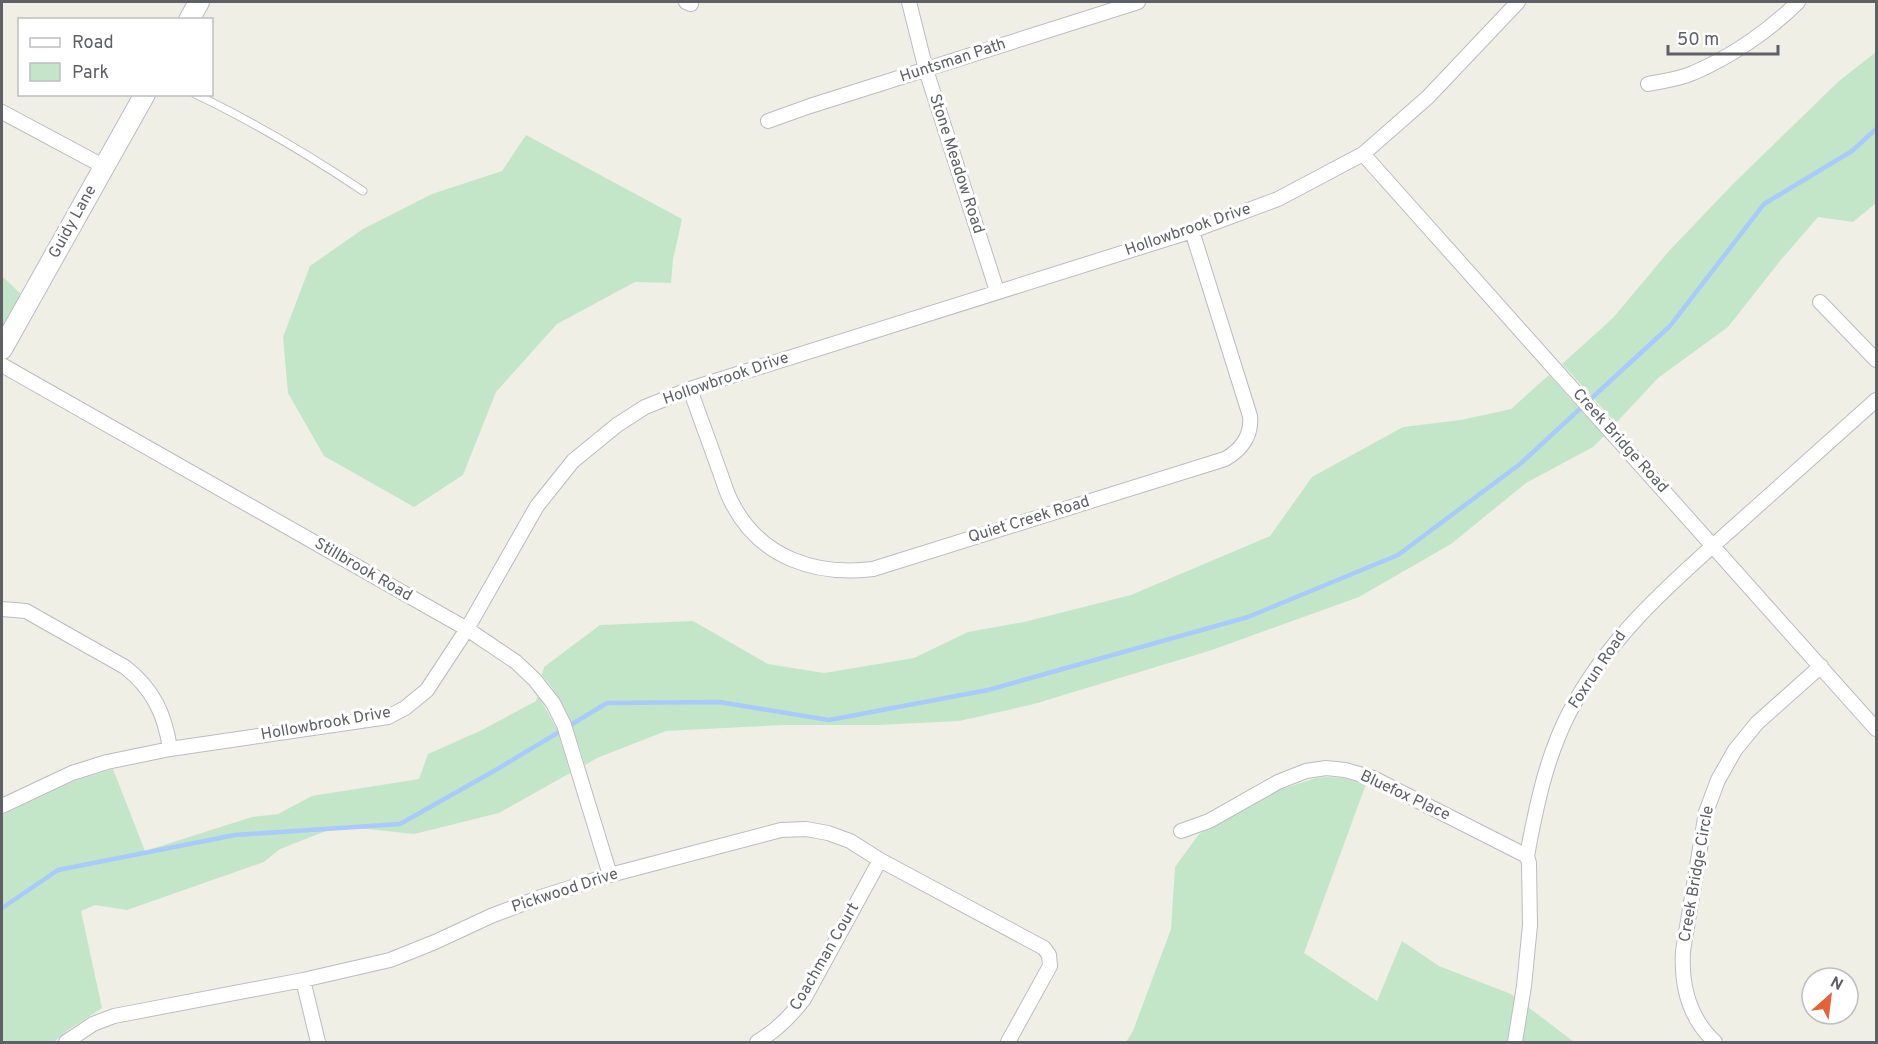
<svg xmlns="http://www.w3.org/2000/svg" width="1878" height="1044" font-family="Overpass,sans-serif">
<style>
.green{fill:#c3e6c9}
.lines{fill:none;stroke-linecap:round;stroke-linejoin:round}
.stream{stroke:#a8cafd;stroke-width:4.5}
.lane-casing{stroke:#bbbcc1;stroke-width:9}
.street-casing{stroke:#bbbcc1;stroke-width:16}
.secondary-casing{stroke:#bbbdc3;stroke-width:22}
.lane{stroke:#fff;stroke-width:7}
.street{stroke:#fff;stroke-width:14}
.secondary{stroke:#fff;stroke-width:20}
.labels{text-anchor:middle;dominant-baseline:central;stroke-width:6;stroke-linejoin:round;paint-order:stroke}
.street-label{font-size:16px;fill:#5e6066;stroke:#fff}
</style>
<rect width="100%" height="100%" fill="#efefe6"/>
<path class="green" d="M1876 52V203L1853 222 1818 217 1780 261 1728 327 1658 378 1616 423 1562 364 1613 318 1669 251 1733 184 1839 81Z
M526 135 682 219 673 260 671 283 635 282 557 324 496 392 463 475 414 507 324 456 288 393 283 337 310 266 363 229 432 194 502 171Z
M2 276 23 296 2 334Z
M1549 375 1604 436 1593 447 1526 483 1451 544 1359 597 1212 650 1034 704 959 721 878 725H784L666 731 597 758 585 765C575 732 565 701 542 675L544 667 600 625 693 621 768 664 824 673 914 658 968 632 1024 622 1131 595 1270 536 1312 477 1403 427 1461 420 1511 409Z
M538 695 557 729 570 773 499 813 414 834 339 826 280 849 264 862 127 910 95 905 81 911 102 1008 68 1030 54 1042H2V815L74 781 113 769 145 851 252 817 278 814 312 796 419 779 428 754 482 730 536 701Z
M1325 777 1343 778 1366 784 1304 953 1377 1001 1402 941 1439 966 1511 994 1515 997 1507 1042H1126L1133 1031 1171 929 1175 867 1199 834 1279 790 1316 778Z
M1528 1007 1574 1042H1522Z"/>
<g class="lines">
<path class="stream" d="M2 908 58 870 235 835 400 824 494 771 607 703 719 702 829 720 988 690 1248 617 1398 555 1520 464 1670 326 1764 204 1852 151 1876 129"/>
<defs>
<path id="lane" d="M195 94C254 122 309 155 363 191"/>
<path id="street" d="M686 2 691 4
M909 2 926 70 997 291
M1648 84C1663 81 1680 79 1693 73 1731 57 1770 30 1798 2
M2 112 103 166
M768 121 810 106 1138 2
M1363 154 1876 729
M1820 302 1876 360
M2 365 467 629 516 662 535 680 553 703 564 725 610 875
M690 389C699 415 709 441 718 467 723 479 726 493 733 505 761 558 816 576 873 569L1225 459C1241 450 1252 436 1250 416L1192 231
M2 609 26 611 125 667C153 689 165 714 170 749
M2 806 72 773 107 762 170 749 388 717 405 708 427 690 467 629 537 506 573 461 617 425 645 407 690 389 1192 231 1278 199 1363 154 1428 97 1518 2
M1181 831 1209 821 1278 782 1306 771 1326 768 1345 770 1373 778 1527 856
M303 980 318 1042
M66 1042 93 1024 114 1016 303 980 390 960 435 942 491 916 541 897 610 875 781 830 806 829 828 833 850 841 880 860 1044 948 1049 955 1050 966 1008 1042
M757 1042C776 1031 790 1017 804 999L880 860
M1515 1042 1524 986 1530 925 1529 863 1527 856C1536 807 1546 758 1569 713 1609 636 1670 584 1734 527 1781 485 1829 442 1876 400
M1715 1042C1689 1018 1681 986 1683 951L1706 812 1718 780 1735 750 1757 723 1821 666"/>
<path id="secondary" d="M189 20 199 2
M2 349 145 94"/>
</defs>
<use href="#lane" class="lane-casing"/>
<use href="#street" class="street-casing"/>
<use href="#secondary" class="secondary-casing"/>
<use href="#lane" class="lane"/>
<use href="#street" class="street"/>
<use href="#secondary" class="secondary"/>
</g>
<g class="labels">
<g class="street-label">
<text transform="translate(953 61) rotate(-18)">Huntsman Path</text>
<text transform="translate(956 164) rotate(72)">Stone Meadow Road</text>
<text transform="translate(73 222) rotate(-61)">Guidy Lane</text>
<text transform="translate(1188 230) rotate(-19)">Hollowbrook Drive</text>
<text transform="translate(726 379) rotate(-19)">Hollowbrook Drive</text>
<text transform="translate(1620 441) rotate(48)">Creek Bridge Road</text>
<text transform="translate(1029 520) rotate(-17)">Quiet Creek Road</text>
<text transform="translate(363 570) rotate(30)">Stillbrook Road</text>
<text transform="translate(1598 670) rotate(-56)">Foxrun Road</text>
<text transform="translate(326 724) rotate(-10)">Hollowbrook Drive</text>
<text transform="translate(1405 796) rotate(25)">Bluefox Place</text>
<text transform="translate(1697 874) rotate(-80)">Creek Bridge Circle</text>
<text transform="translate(565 891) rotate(-18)">Pickwood Drive</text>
<text transform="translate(825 957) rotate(-60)">Coachman Court</text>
</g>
</g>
<rect width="1878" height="1044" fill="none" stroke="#5e6066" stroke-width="6"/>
<rect x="18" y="18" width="195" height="78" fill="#ffffff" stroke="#bfbfc2" stroke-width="1.5"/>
<rect x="30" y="38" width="30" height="9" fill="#ffffff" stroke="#bfbfc2" stroke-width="1.5"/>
<text x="72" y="48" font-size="18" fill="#5e6066">Road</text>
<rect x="30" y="63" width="30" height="18" fill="#c3e6c9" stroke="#bfbfc2" stroke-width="1.5"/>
<text x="72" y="78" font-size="18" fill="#5e6066">Park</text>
<g transform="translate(1830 996) rotate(28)"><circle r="28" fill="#ffffff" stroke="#bfbfc2" stroke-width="1.5"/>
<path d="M0-4.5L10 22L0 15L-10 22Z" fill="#e66136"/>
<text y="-9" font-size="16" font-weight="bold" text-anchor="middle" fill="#5e6066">N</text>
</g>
<path d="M1668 45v9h110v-9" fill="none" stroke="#5e6066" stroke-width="3"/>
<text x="1677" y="45" font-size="18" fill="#5e6066" stroke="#ffffff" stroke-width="4.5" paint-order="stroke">50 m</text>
</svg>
